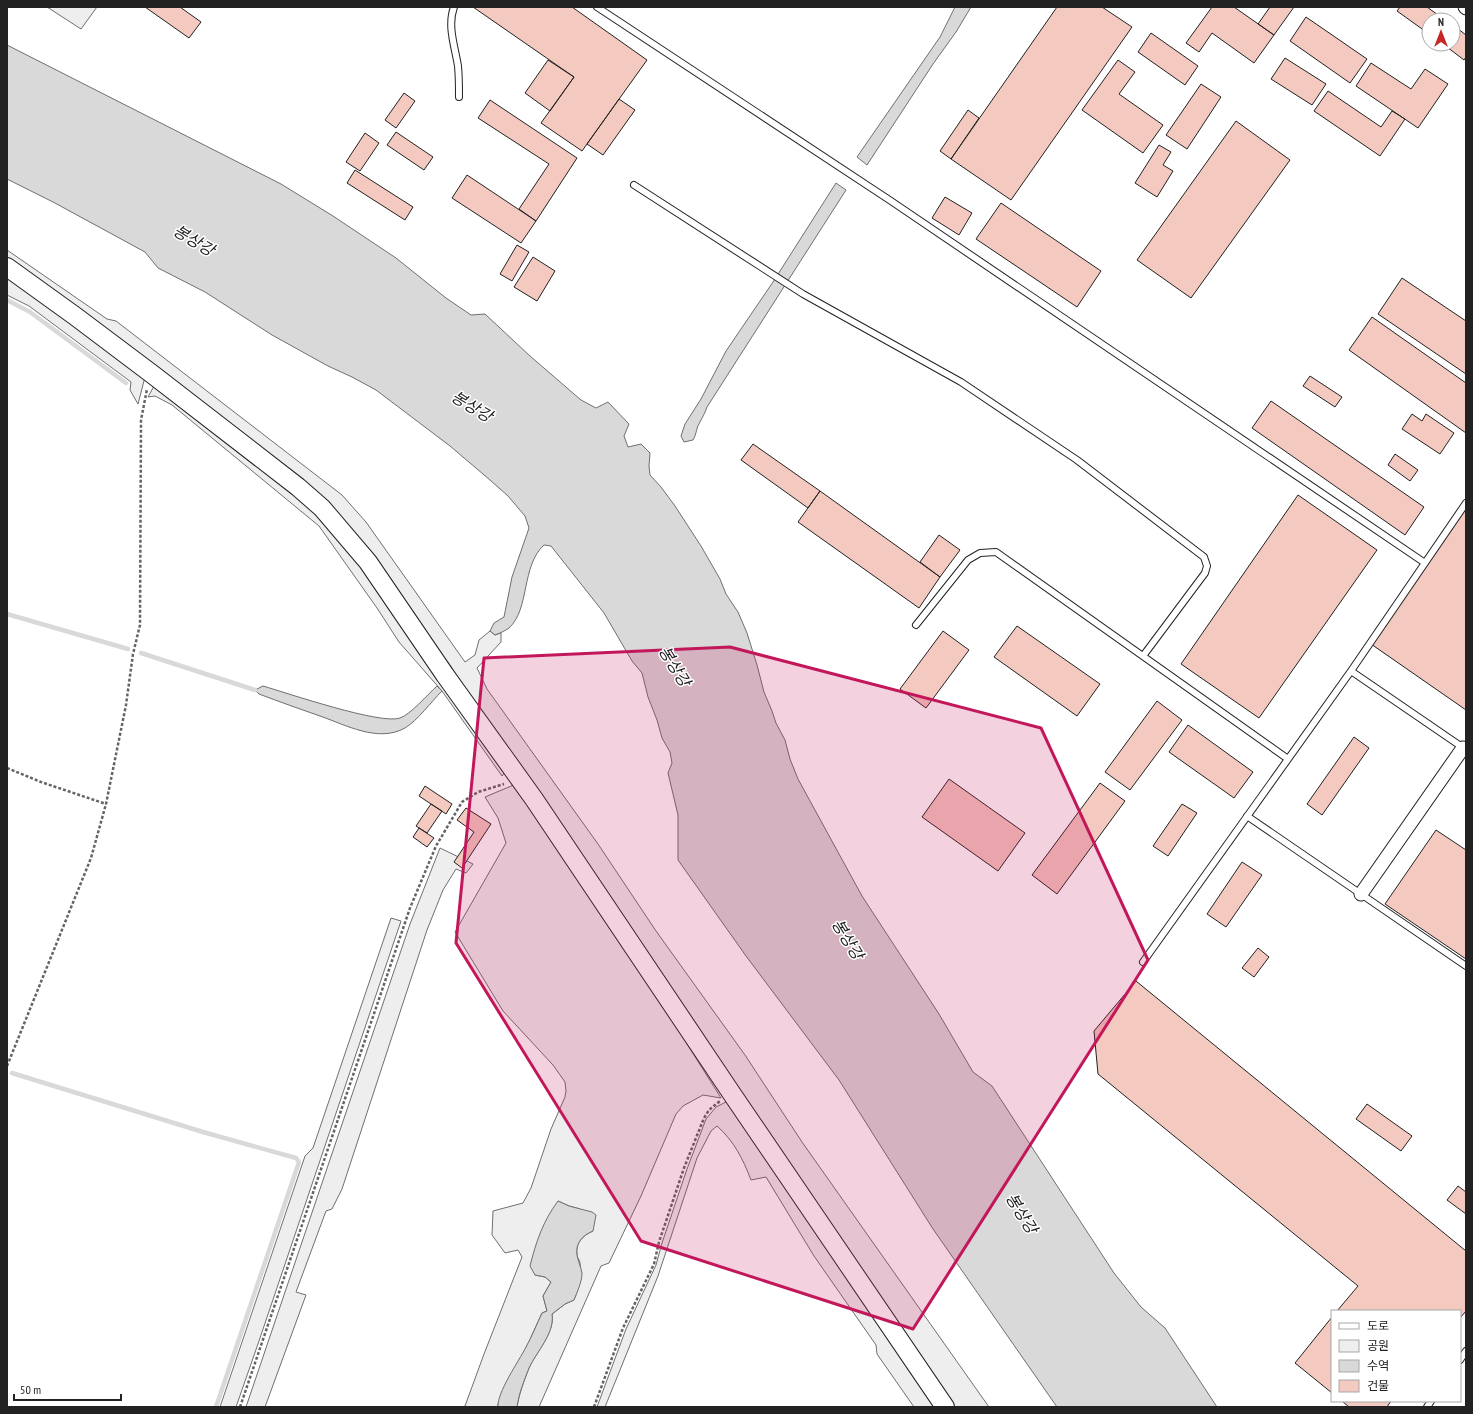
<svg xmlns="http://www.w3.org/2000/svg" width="1473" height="1414" font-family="'PT Sans Narrow','Noto Sans KR',sans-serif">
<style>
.green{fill:#eee;stroke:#6f6f6f}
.water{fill:#d9d9d9;stroke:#6f6f6f}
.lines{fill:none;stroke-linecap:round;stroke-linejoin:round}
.stream{stroke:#d9d9d9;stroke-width:4.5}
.building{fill:#f3c9c0;stroke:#222}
.service-casing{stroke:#222;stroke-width:8}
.minor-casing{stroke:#222;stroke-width:15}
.secondary-casing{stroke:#222;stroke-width:20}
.path{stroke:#646464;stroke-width:2.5;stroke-dasharray:3 2;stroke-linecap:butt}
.service{stroke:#fff;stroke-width:6}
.minor{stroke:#fff;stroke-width:13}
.secondary{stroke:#fff;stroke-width:18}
.marked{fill:#c2185b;fill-opacity:0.2;stroke:#c2185b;stroke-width:3;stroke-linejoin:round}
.labels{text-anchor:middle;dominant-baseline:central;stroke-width:3;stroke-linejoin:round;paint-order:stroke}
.water-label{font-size:16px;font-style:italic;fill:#222;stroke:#fff}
</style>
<rect width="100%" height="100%" fill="#fff"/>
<path class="green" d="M47 7H97L81 29Z
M7 250 107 319 116 321 342 495 366 522 465 662 475 655 479 640 490 631 495 635 501 633V642L477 668 487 689 598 844 656 931 745 1055 802 1142 989 1407H953L454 671 373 558 7 260Z
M7 275 145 377 138 404 130 390 131 382 29 306 7 295Z
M154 386 324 517 507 770 502 776 442 691 399 642 377 608 319 526 172 405 155 396 148 397Z
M516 784 625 945 721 1098 703 1095 683 1106 676 1114 641 1196 609 1263 601 1266 539 1407H517C519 1394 524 1381 529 1368 536 1352 555 1333 552 1314L565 1304 574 1300C578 1290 582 1275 580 1263 580 1260 577 1258 577 1255 575 1243 583 1235 593 1231L580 1209 569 1206 558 1201 535 1275 545 1277 551 1282 543 1296 547 1311 542 1313 527 1346 498 1404V1407H463L465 1406 484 1354 522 1257 518 1250 505 1253 492 1235 493 1211 523 1203 531 1188 551 1129 565 1097 566 1091 565 1082 553 1065 503 1011 455 932 506 843 498 818 485 797Z
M440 848 473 864 466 873 456 869 443 890 427 930 342 1189 332 1209 326 1211 296 1292 306 1295 265 1407H246L410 924Z
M391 918 401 921 259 1341 236 1407H220L305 1156 313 1148Z
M730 1100 939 1407H914L877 1354 876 1345 814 1256 766 1177 751 1180C743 1159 734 1141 717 1126L711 1131 697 1158 658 1276 605 1407H597L626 1329 656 1265 662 1243 687 1169 706 1119 716 1107Z"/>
<path class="water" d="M955 7H971L956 32 933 64 867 165 857 157 940 37Z
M7 45 281 184 333 216 396 258 446 298 471 315 485 314 530 356 581 400 596 408 608 402 629 424 624 436 628 447 641 444 650 453 649 466 650 475 661 487 675 506 701 546 720 579 726 594 738 612 747 633 757 665 764 692 772 711 776 723 785 740 790 759 798 779 862 896 939 1014 973 1072 992 1086 1114 1273 1141 1307 1165 1328 1217 1407H1057L933 1229 839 1080 746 956 678 860V815L668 773 672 763 670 752 662 738 657 720 648 697 642 673 632 661 604 613 551 546 544 545C521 566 530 609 509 628 505 631 500 633 495 635L490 631 494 623 504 617 512 577 529 528 525 516 508 496 490 480 450 446 376 390 352 377 328 366 272 335 205 292 158 268 145 252 53 202 7 179Z
M836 183 846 190 707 407C705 413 703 416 700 422 696 427 697 434 693 440L684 442 681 436 685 424 701 399 726 351 773 282Z
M263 686C287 693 381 725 400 718 410 715 428 694 437 686L442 691C431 702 418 720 405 728 378 743 346 725 320 716 300 709 280 702 259 694L255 690Z
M558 1201 569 1206 592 1212 596 1215 593 1231C583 1235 575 1243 577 1255 578 1261 581 1267 582 1273 582 1282 577 1292 574 1300L565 1304 552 1314C555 1333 537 1351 529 1368 524 1381 519 1393 517 1407H498C497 1392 519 1361 526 1347 532 1336 537 1324 542 1313L547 1311 543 1296 551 1282 545 1277 535 1275 530 1266C536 1242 543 1221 558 1201Z"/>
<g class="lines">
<path class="stream" d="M7 300 30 312 126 383
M7 614 128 649
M141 653 255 690
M12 1073 203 1132 296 1158 299 1162 216 1407"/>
</g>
<path class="building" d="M145 7H180L201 22 189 38Z
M473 7H572L647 60 582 151 541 123 574 77Z
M1057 7H1102L1132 27 1011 200 951 159Z
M1212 7H1234L1274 35 1254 63 1212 33 1199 52 1186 43Z
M1270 7H1294L1274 35 1258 24Z
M1400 7H1427L1445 20H1429V34L1397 11Z
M1306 17 1367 59 1350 83 1290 41Z
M1453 25 1466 35V57L1464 60 1443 44H1453Z
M1151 33 1198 66 1185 85 1138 52Z
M1285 58 1326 84 1312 105 1271 79Z
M548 60 574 77 550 111 525 93Z
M1118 60 1135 72 1119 94 1163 125 1143 153 1082 110Z
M1371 63 1411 89 1425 69 1448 84 1418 128 1356 86Z
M1201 84 1221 97 1187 149 1166 135Z
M1328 91 1381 127 1392 111 1405 119 1380 156 1314 111Z
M404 93 415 101 396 128 385 120Z
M619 99 635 110 603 155 587 144Z
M490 100 577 158 536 221 519 209 549 164 478 118Z
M968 110 979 118 951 159 940 151Z
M1236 121 1290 160 1191 298 1137 260Z
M396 132 433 157 424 170 387 145Z
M365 133 379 143 360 171 346 162Z
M1159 145 1171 152 1163 165 1173 171 1157 197 1135 183Z
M355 170 413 207 405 220 347 183Z
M467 175 536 221 521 243 452 198Z
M945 197 972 213 959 235 932 218Z
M1001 203 1101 271 1077 307 976 239Z
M517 245 529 252 512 281 500 274Z
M533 257 555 271 537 301 514 287Z
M1402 278 1466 321V374L1378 314Z
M1372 317 1466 383V433L1349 350Z
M1310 376 1342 397 1335 407 1303 386Z
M1271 401 1424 507 1405 535 1252 428Z
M1412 414 1422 421 1426 414 1454 433 1440 454 1402 429Z
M753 444 820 491 808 508 741 460Z
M1395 454 1418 470 1410 481 1388 465Z
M820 491 940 577 919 608 798 522Z
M1298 495 1377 550 1259 718 1181 664Z
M1466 508V710L1371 644Z
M939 535 960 550 940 577 920 562Z
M1017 626 1100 684 1077 716 994 657Z
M943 631 969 650 926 708 900 689Z
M1157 701 1182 720 1130 790 1105 772Z
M1188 725 1253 772 1234 798 1169 752Z
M1354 737 1369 748 1322 815 1307 804Z
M949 779 1025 833 998 871 922 817Z
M1100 783 1125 801 1057 894 1032 875Z
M425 786 452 804 446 814 419 796Z
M431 804 442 811 427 833 416 826Z
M1182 804 1197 813 1168 856 1153 846Z
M466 808 491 824 462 868 454 862 474 832 457 820Z
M419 828 434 838 427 847 413 837Z
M1436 830 1466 850V959L1385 904Z
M1242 862 1262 875 1226 927 1207 914Z
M1258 948 1269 957 1254 977 1242 968Z
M1136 981 1466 1251V1311L1460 1318V1311H1337L1358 1286 1098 1074 1094 1031Z
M1367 1104 1412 1136 1401 1151 1356 1119Z
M1458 1186 1466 1192V1214L1447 1200Z
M1332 1317V1393L1295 1363Z
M1342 1401H1391L1387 1407H1349Z"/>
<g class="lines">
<defs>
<path id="service" d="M454 7C447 26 455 47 458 66 459 76 459 87 459 97
M597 7 891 201 1425 563
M634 185 803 294 961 382 1077 460 1204 557 1207 566 1205 573 1143 656
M916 625 968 560 980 553 996 552 1288 759
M1351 671 1465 749
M1247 816 1466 966
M1143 962 1351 671 1466 503
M1460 1360 1466 1351
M1427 1407 1431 1401"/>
<path id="minor" d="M1465 7 1466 8
M1361 894 1463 748"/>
<path id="secondary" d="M7 267 75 316 152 374 298 487 322 508 368 562 445 675 534 799 732 1094 945 1407"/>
</defs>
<use href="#service" class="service-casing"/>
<use href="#minor" class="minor-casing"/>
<use href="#secondary" class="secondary-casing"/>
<path class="path" d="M7 768 41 782 106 804
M7 1066 91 858 106 804 126 705 133 654 140 625 141 420 147 389
M240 1407 410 908 436 846 462 802 478 792 504 784
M594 1407 623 1328 654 1264 659 1242 684 1168 704 1118 709 1110 720 1101"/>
<use href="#service" class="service"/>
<use href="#minor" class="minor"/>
<use href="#secondary" class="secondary"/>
</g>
<path class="marked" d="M730 647 1041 728 1148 960 913 1329 641 1241 456 943 484 658Z"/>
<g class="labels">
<g class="water-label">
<text transform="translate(194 240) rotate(31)">봉상강</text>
<text transform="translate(472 406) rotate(31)">봉상강</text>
<text transform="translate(675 666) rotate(58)">봉상강</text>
<text transform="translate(848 939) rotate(58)">봉상강</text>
<text transform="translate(1022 1213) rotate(58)">봉상강</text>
</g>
</g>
<rect width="1473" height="1414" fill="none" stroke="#222222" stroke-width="16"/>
<rect x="1331" y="1310" width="130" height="92" fill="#ffffff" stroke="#a7a7a7"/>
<rect x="1339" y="1323" width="20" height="6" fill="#ffffff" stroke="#a7a7a7"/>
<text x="1367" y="1330" font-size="12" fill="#222222">도로</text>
<rect x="1339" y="1340" width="20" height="12" fill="#eeeeee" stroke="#a7a7a7"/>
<text x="1367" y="1350" font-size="12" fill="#222222">공원</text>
<rect x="1339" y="1360" width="20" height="12" fill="#d9d9d9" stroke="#a7a7a7"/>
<text x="1367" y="1370" font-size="12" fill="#222222">수역</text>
<rect x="1339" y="1380" width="20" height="12" fill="#f3c9c0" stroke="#a7a7a7"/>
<text x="1367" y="1390" font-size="12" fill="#222222">건물</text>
<g transform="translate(1441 32)"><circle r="19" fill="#ffffff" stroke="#a7a7a7"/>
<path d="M0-3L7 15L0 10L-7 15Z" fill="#c62828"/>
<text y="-6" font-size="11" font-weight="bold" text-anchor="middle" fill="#222222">N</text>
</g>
<path d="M14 1394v6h107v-6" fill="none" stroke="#222222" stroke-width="2"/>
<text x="20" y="1394" font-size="12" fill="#222222" stroke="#ffffff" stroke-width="3" paint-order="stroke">50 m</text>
</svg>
